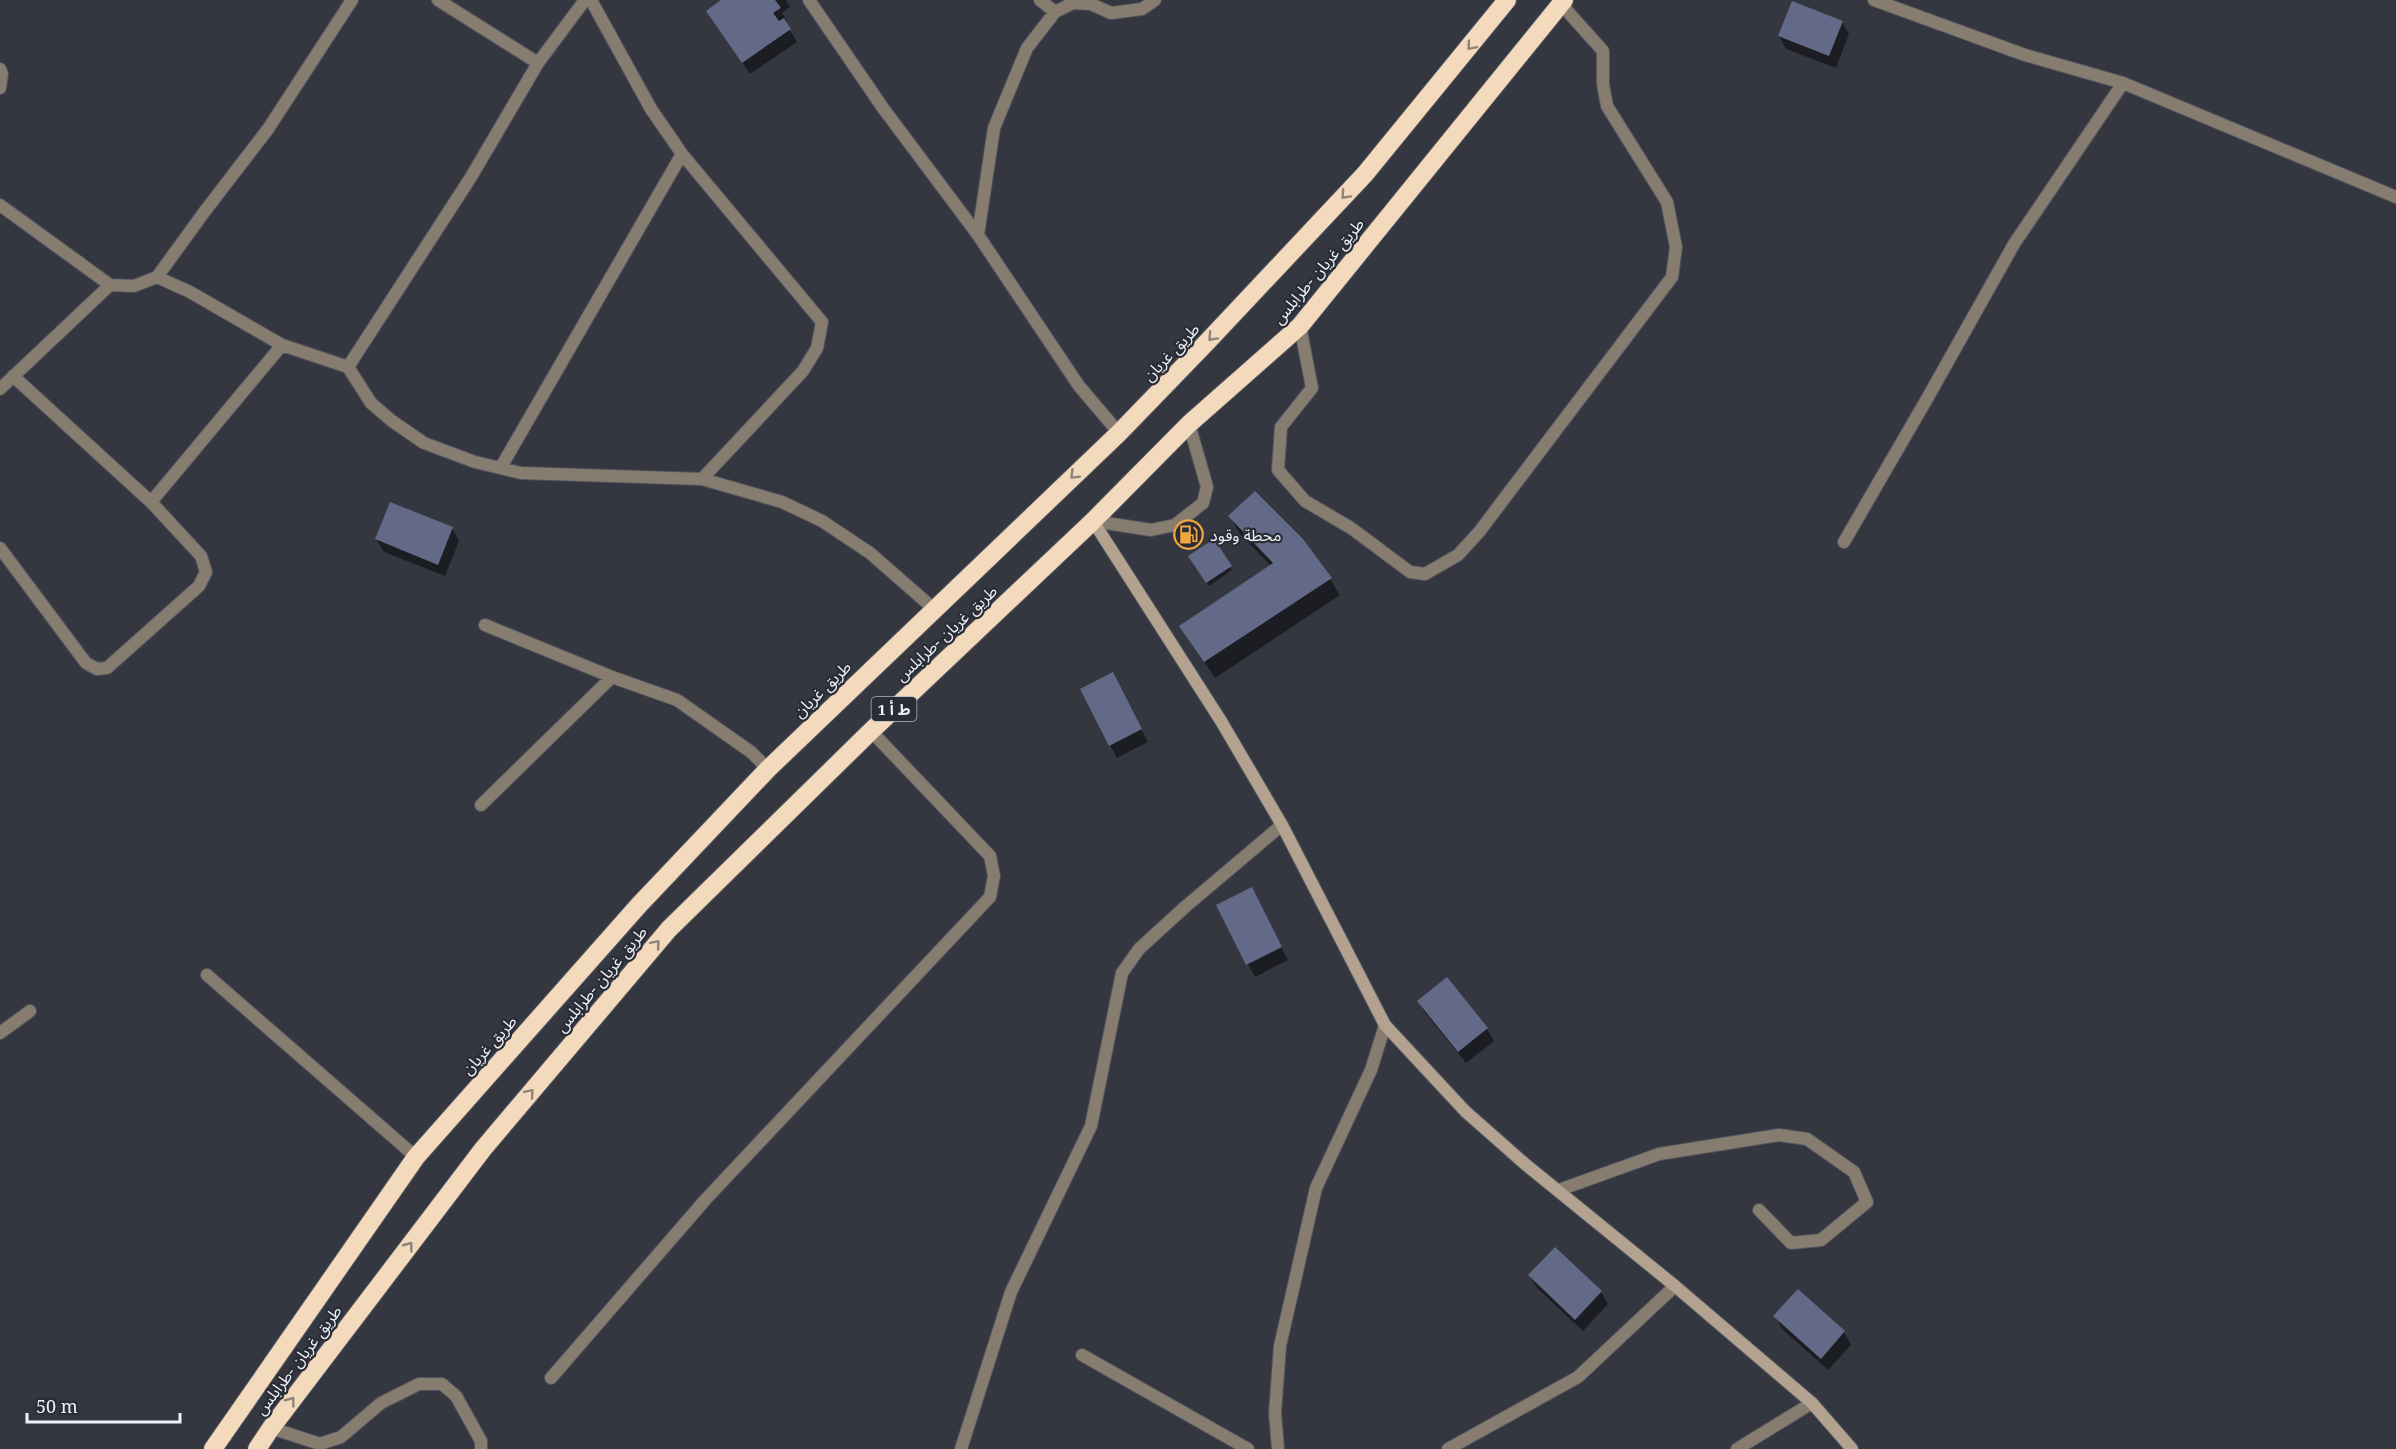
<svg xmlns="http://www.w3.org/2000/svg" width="2396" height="1449" font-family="'Noto Serif','Noto Sans Arabic',serif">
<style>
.shadow{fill:#0007}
.building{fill:#626a88}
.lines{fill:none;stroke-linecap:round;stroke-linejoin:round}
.lane-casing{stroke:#52555d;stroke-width:14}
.street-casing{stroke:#52555d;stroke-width:14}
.secondary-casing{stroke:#52555d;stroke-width:14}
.highway-casing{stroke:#52555d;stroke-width:20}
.lane{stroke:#867c70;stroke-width:12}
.street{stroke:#867c70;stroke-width:12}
.secondary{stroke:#b2a28f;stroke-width:12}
.highway{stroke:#f3dabd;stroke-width:18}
.oneway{stroke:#8e847a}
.labels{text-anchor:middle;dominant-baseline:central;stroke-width:4.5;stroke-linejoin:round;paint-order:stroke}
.shield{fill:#2a2d36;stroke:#b4b6bd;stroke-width:1.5}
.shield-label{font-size:15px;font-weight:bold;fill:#eff1f7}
.street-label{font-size:16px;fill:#eff1f7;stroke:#2a2d36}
.poi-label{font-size:16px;fill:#eff1f7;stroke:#2a2d36;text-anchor:start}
</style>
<rect width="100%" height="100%" fill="#343740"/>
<path class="shadow" d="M724 0H786L790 7 782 13 787 21 785 22 797 42 750 74 715 23Z
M1842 22 1849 34 1836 68 1786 49 1779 36Z
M1230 516 1330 579 1340 595 1215 678 1181 627 1271 566 1239 533Z
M452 528 459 541 445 576 384 552 376 539Z
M1213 541 1232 570 1209 586 1190 557Z
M1119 687 1148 742 1117 758 1110 745Z
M1258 901 1288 960 1255 977 1218 906Z
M1419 1002 1487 1029 1494 1041 1466 1063 1426 1014Z
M1555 1249 1601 1292 1608 1304 1583 1331 1537 1288 1530 1276Z
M1798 1291 1844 1332 1851 1345 1828 1370 1782 1329 1775 1316Z"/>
<path class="building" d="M721 0H775L781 8 773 13 779 21 784 18 791 29 742 63 706 11Z
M1792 1 1843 21 1829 56 1778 36Z
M1255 491 1303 539 1332 578 1204 662 1179 626 1273 563 1228 516Z
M390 502 453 527 438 565 375 539Z
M1214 539 1232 566 1206 583 1188 556Z
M1113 672 1142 729 1109 746 1080 689Z
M1252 887 1282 947 1246 965 1216 905Z
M1447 977 1488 1028 1458 1052 1417 1001Z
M1555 1247 1602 1291 1575 1320 1528 1275Z
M1798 1289 1845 1331 1821 1359 1773 1316Z"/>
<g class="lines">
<defs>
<path id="lane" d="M1093 521 1151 530 1175 525 1203 503 1207 487 1189 424"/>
<path id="street" d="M438 0 538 63
M591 0 651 109 682 154 822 322 817 348 803 371 702 479
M809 0 883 108 978 235 1079 386 1119 433
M1040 0 1055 12
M1874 0 2025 55 2123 83 2396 197
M0 69 2 74 0 88
M0 205 110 285
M978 235 994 128 1027 48 1055 12 1073 3 1091 4 1111 13 1142 9 1155 0
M157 277 190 292 282 345 348 367 371 403 392 421 424 443 475 462 521 473 702 479 782 502 822 521 870 553 934 609
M1300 326 1312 388 1281 427 1278 470 1305 501 1351 528 1410 572 1425 574 1458 555 1479 532 1672 277 1676 247 1667 202 1607 106 1603 84V51L1561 4
M348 367 471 177 538 63 585 0
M0 389 110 285 134 286 157 277 205 211 268 129 352 0
M501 467 682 154
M151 502 282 345
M1844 542 1928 397 2014 244 2123 83
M0 548 86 663 97 669 107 668 199 586 206 572 201 556 151 502 13 376
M485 625 612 677 677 700 751 752 768 769
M481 805 612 677
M207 975 416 1157
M0 1033 30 1011
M1559 1190 1659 1154 1779 1135 1807 1139 1854 1172 1867 1202 1821 1240 1791 1243 1759 1210
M1082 1355 1248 1449
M551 1378 706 1199 990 897 994 876 990 856 871 731
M271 1428 320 1444 341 1437 381 1403 419 1384H442L456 1396 481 1441V1449
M961 1449 1011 1292 1091 1126 1122 973 1139 949 1185 907 1282 825
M1278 1449 1275 1413 1280 1346 1316 1188 1371 1070 1385 1025
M1448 1449 1578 1377 1675 1286
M1737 1449 1812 1403"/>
<path id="secondary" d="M1093 521 1221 721 1282 825 1385 1025 1465 1111 1525 1164 1675 1286 1812 1403 1852 1449"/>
<path id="highway" d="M213 1449 416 1157 639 905 768 769 1119 433 1208 341 1365 174 1507 0
M257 1449 271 1428 483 1149 669 929 871 731 1093 521 1189 424 1300 326 1564 0"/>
</defs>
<use href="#lane" class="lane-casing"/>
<use href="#street" class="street-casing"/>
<use href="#secondary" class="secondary-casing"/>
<use href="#highway" class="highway-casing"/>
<use href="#lane" class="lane"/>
<use href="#street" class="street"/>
<use href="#secondary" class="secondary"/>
<use href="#highway" class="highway"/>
</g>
<defs><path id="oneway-chevron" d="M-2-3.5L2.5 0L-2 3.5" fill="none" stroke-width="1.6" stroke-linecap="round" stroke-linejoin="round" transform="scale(1.5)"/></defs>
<g class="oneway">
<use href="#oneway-chevron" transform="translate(1471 46) rotate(130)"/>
<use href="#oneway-chevron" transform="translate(1345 195) rotate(133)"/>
<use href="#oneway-chevron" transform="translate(1212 337) rotate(133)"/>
<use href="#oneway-chevron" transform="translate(1074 475) rotate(136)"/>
<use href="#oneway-chevron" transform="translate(656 944) rotate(-50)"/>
<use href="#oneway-chevron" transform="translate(530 1093) rotate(-50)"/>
<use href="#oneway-chevron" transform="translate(409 1246) rotate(-53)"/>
<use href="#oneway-chevron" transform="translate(291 1401) rotate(-53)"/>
</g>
<defs>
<symbol id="fuel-ring" viewBox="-11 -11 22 22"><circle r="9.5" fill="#2a2d36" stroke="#f0a63f" stroke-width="1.5"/><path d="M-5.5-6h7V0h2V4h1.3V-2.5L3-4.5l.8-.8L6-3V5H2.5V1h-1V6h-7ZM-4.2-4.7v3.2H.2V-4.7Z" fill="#f0a63f"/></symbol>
</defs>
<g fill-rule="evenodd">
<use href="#fuel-ring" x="1172" y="518" width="33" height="33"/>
</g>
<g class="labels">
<rect class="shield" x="871.5" y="697" width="45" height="24" rx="4.5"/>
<g class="shield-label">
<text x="894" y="709">ط أ 1</text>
</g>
<g class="street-label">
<text transform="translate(1318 271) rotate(-50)">طريق غريان -طرابلس</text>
<text transform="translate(1171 352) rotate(-46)">طريق غريان</text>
<text transform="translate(946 633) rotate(-43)">طريق غريان -طرابلس</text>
<text transform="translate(822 689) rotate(-44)">طريق غريان</text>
<text transform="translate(601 979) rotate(-50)">طريق غريان -طرابلس</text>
<text transform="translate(489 1045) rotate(-48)">طريق غريان</text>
<text transform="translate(298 1360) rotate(-53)">طريق غريان -طرابلس</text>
</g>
<g class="poi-label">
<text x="1210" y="535">محطة وقود</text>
</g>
</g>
<path d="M27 1413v9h153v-9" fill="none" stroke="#eff1f7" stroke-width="3"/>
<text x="36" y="1413" font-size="18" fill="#eff1f7" stroke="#2a2d36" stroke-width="4.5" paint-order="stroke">50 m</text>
</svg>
